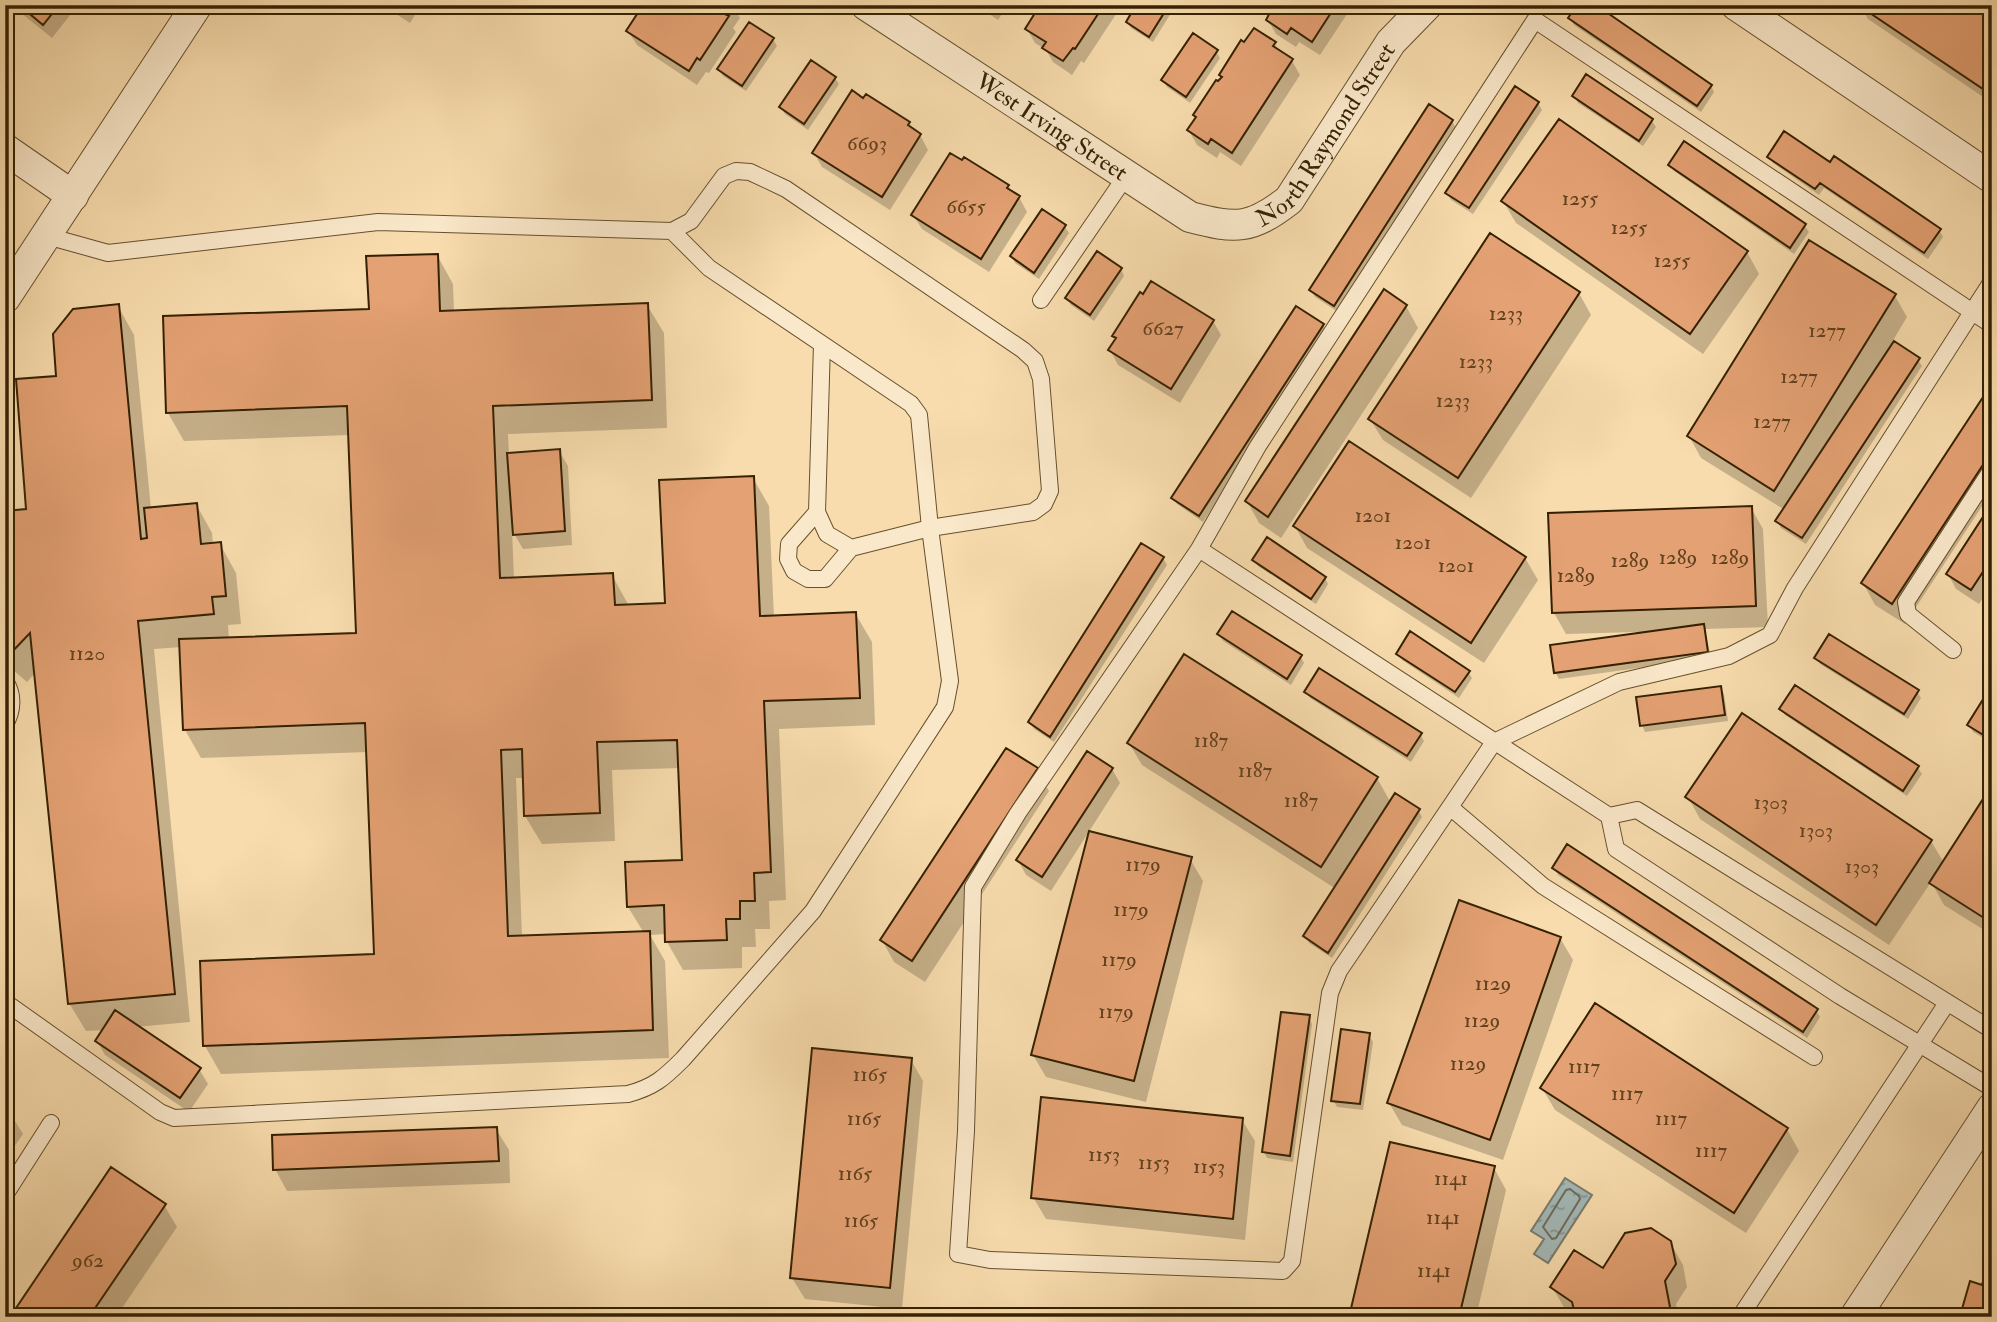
<svg xmlns="http://www.w3.org/2000/svg" width="1997" height="1322" font-family="'IM FELL Double Pica',serif">
<style>
.water{fill:url(#water-ripples);stroke:#777c6e;stroke-width:2}
.shadow{fill:#0003;fill-rule:evenodd}
.lines{fill:none;stroke-linecap:round;stroke-linejoin:round}
.shore{stroke:#6c6c5c;stroke-width:2}
.building{fill:#e4a173;stroke:#352102;stroke-width:2}
.service-casing{stroke:#66502d;stroke-width:18}
.minor-casing{stroke:#66502d;stroke-width:32}
.service{stroke:#fae8ca;stroke-width:16}
.minor{stroke:#fae8ca;stroke-width:30}
.labels{text-anchor:middle;dominant-baseline:central;stroke-width:5;stroke-linejoin:round;paint-order:stroke}
.number-label{font-size:21px;fill:#61411e}
.street-label{font-size:24px;fill:#352102;stroke:#fae8ca}
</style>
<defs>
<pattern id="water-ripples" width="26" height="14" patternUnits="userSpaceOnUse" patternTransform="scale(1.75)"><rect width="26" height="14" fill="#a3b8b6"/><path d="M2 4q2-2 4 0t4 0M15 11q2-2 4 0t4 0" fill="none" stroke="#869592"/></pattern>
</defs>
<rect width="100%" height="100%" fill="#f8dcad"/>
<filter id="stains"><feTurbulence type="fractalNoise" baseFrequency=".00286" numOctaves="4"/><feColorMatrix values="0 0 0 0 .2 0 0 0 0 .09 0 0 0 0 .02 0 0 0 .5 -.17"/></filter>
<radialGradient id="worn" r=".72"><stop offset=".6" stop-color="#630" stop-opacity="0"/><stop offset="1" stop-color="#630" stop-opacity=".3"/></radialGradient>
<path class="water" d="M1565 1178 1592 1195 1548 1263 1534 1254 1544 1239 1531 1231Z"/>
<path class="shadow" d="M11 5H78L52 38Z
M382 5H421L410 23Z
M645 5H733L740 18 733 28 736 32 709 73 706 72 697 85 637 45 628 31Z
M976 5H1008L998 20Z
M1042 5H1122L1084 63 1081 61 1072 75 1053 62 1046 50 1035 43 1027 29Z
M1138 5H1176L1153 42 1131 28 1128 22Z
M1275 5H1353L1320 55 1299 42 1296 47 1276 34 1268 20Z
M1860 5H1992V103L1868 19Z
M1570 18 1711 86 1714 92 1701 112 1574 25Z
M773 39 777 46 746 91 723 76 719 69Z
M1274 43 1280 53 1292 61 1300 75 1241 166 1220 152 1217 158 1197 145 1189 131Z
M1216 51 1220 58 1190 103 1167 87 1163 80Z
M835 78 839 84 808 130 785 114 781 107Z
M1574 96 1652 121 1656 127 1643 146 1578 103Z
M1538 103 1542 110 1473 214 1451 200 1447 193Z
M1452 121 1456 128 1338 312 1315 297 1311 290Z
M908 124 912 130 920 135 928 150 890 210 822 167 814 153Z
M1684 143 1805 226 1809 232 1794 254 1674 171 1670 165Z
M1769 157 1939 230 1943 237 1928 259 1824 188 1819 195 1773 163Z
M1008 186 1011 192 1019 197 1027 212 989 272 922 229 913 215Z
M1503 201 1747 252 1759 274 1703 354 1516 223Z
M1042 211 1065 227 1069 233 1039 279 1015 263 1012 256Z
M437 255 453 284 454 312 647 305 664 333 667 428 508 434 509 454 559 451 568 466 572 545 523 549 512 530 514 579 612 575 629 606 667 604 753 478 769 506 774 617 855 613 872 642 875 725 779 729 786 900 769 901 770 929H755L756 947H742V968L683 970 667 942V934L650 935 665 961 669 1058 221 1074 205 1046 376 956 368 752 201 758 185 730 182 647 154 649 190 1022 136 1027 199 1069 208 1084 189 1112 105 1055 97 1041 104 1030 86 1031 69 1003 36 672 27 682 12 669 5 657V512L28 511 58 377 118 306 134 335 151 509 196 504 212 533 213 545 220 544 236 573 241 624 228 625 229 639 358 634 349 435 184 441 168 413 371 310ZM680 768 684 861 628 907 644 933 522 937 516 778H524L525 816 542 844 615 841 612 770Z
M1121 269 1124 276 1094 321 1071 305 1067 299Z
M1579 293 1591 315 1471 498 1383 440 1370 419Z
M1895 296 1907 317 1892 342 1918 360 1922 366 1806 544 1781 528 1777 521 1785 510 1701 458 1689 436Z
M1406 306 1418 328 1281 538 1259 523 1247 501Z
M1213 321 1221 335 1180 403 1118 365 1110 350 1117 340 1114 336Z
M1323 325 1327 332 1203 522 1177 504 1173 498Z
M1992 396V491L1905 624 1875 605 1863 583Z
M1992 506V585L1979 604 1956 589 1948 574Z
M1751 508 1763 529 1768 627 1705 629 1711 658 1559 679 1555 672 1638 634 1637 632 1566 634 1554 613Z
M1295 526 1525 558 1538 580 1484 663 1307 548Z
M1163 558 1167 565 1054 742 1034 729 1030 722Z
M1254 560 1325 578 1328 584 1316 604 1258 566Z
M1219 634 1301 657 1304 663 1291 685 1223 641Z
M1398 654 1468 672 1472 678 1459 698 1402 660Z
M1816 658 1917 691 1921 698 1908 719 1820 664Z
M1720 687 1724 694 1728 721 1645 732 1642 725Z
M1992 688V743L1973 732 1969 725Z
M1306 692 1420 734 1424 741 1411 762 1310 698Z
M1781 709 1918 768 1922 774 1907 796 1785 715Z
M1129 743 1377 778 1391 803 1418 810 1422 817 1332 958 1309 943 1305 936 1336 889 1142 765Z
M1112 769 1120 783 1051 891 1026 875 1018 860Z
M1036 770 1049 791 925 982 894 962 882 940Z
M1992 788V935L1944 905 1931 882 1889 945 1700 819 1688 797 1931 841 1944 863Z
M1190 859 1203 881 1146 1102 1046 1077 1033 1055Z
M1554 868 1816 1010 1820 1017 1807 1038 1558 875Z
M1560 938 1573 960 1503 1160 1402 1125 1389 1103Z
M1309 1017 1312 1024 1293 1162 1267 1158 1264 1152Z
M1369 1035 1373 1042 1363 1110 1337 1107 1333 1100Z
M911 1060 923 1081 902 1309 805 1299 792 1278Z
M1542 1088 1787 1129 1799 1151 1746 1233 1555 1110Z
M5 1109 10 1113 23 1134 5 1160Z
M1242 1120 1255 1141 1245 1240 1046 1219 1033 1197Z
M496 1129 509 1150 510 1183 287 1191 275 1169Z
M1494 1168 1506 1190 1476 1317H1351Z
M164 1205 177 1227 116 1317H12Z
M1670 1242 1683 1265 1687 1287 1676 1304 1679 1317H1572L1573 1315 1565 1309 1552 1287 1604 1271Z"/>
<g class="lines">
<path class="shore" d="M1570 1189 1579 1196 1580 1199 1556 1238 1552 1239 1543 1227 1566 1190Z"/>
</g>
<path class="building" d="M19 5H59L43 25Z
M643 5H731L725 14 729 16 700 60 697 58 689 71 626 31Z
M1040 5H1104L1075 49 1073 48 1063 61 1042 48 1046 42 1025 29Z
M1136 5H1169L1149 37 1126 22Z
M1274 5H1336L1312 42 1291 28 1287 34 1266 20Z
M1577 5H1596L1712 85 1697 106 1568 18Z
M1858 5H1992V95Z
M749 22 774 38 742 86 717 69Z
M1254 28 1276 42 1273 46 1293 59 1232 153 1211 139 1208 144 1187 130 1196 117 1193 115 1216 80 1218 81 1222 77 1219 75 1241 40 1244 42Z
M1193 33 1218 50 1186 97 1161 80Z
M811 60 836 77 804 124 779 107Z
M1586 74 1653 119 1639 141 1572 96Z
M1515 86 1539 102 1469 208 1445 193Z
M852 90 863 98 866 94 910 122 908 125 921 134 882 197 812 153Z
M1429 104 1453 120 1334 306 1309 290Z
M1559 119 1748 251 1690 334 1501 201Z
M1784 131 1830 162 1834 156 1941 229 1924 253 1820 183 1815 189 1767 157Z
M1684 141 1806 224 1790 248 1668 165Z
M950 153 962 160 964 157 1009 185 1007 188 1020 196 981 259 911 215Z
M1042 209 1066 225 1034 273 1010 256Z
M1490 233 1580 292 1458 478 1368 419Z
M1809 240 1896 294 1774 491 1687 436Z
M1097 251 1122 268 1090 315 1065 298Z
M438 254 440 311 648 303 652 400 493 406 500 578 613 573 615 605 665 603 659 480 754 476 760 616 856 612 860 698 764 701 771 872 754 873 755 901H740V919H726L727 940 665 942 664 905 627 907 625 862 682 860 677 740 597 742 600 813 524 816 522 749 501 750 508 936 650 931 653 1030 203 1046 200 961 374 954 365 723 183 730 179 639 356 633 347 406 166 413 163 316 369 309 366 256Z
M1151 281 1214 320 1171 389 1108 350 1116 338 1112 336 1140 292 1143 294Z
M1384 289 1407 305 1268 517 1245 501Z
M119 304 141 539 147 538 144 508 197 503 201 544 221 542 226 596 212 597 214 614 138 621 175 994 68 1004 30 633 9 655 5 651V626L12 617 5 618V511L26 509 16 379 56 376 53 334 73 309Z
M1296 306 1324 324 1199 516 1171 498Z
M1894 341 1920 358 1802 538 1775 521Z
M1987 391 1992 394V451L1892 604 1861 583Z
M1349 441 1526 557 1471 643 1293 526Z
M560 449 565 531 513 535 507 453Z
M1992 503V558L1971 590 1946 574Z
M1752 506 1756 606 1552 613 1548 513Z
M1267 537 1326 577 1311 599 1252 560Z
M1141 543 1164 557 1050 737 1028 722Z
M1232 611 1302 655 1287 679 1217 634Z
M1704 624 1708 652 1554 673 1550 645Z
M1410 631 1470 671 1455 692 1396 654Z
M1829 634 1919 690 1904 714 1814 658Z
M1184 654 1378 777 1321 867 1127 743Z
M1319 668 1422 733 1407 756 1304 692Z
M1795 685 1919 766 1903 791 1779 709Z
M1992 685V736L1990 739 1967 725Z
M1721 686 1725 715 1640 726 1636 697Z
M1742 713 1932 840 1876 925 1685 797Z
M1006 748 1038 768 912 961 880 940Z
M1087 751 1113 768 1042 877 1016 860Z
M1992 785V923L1929 883Z
M1395 793 1420 809 1328 953 1303 936Z
M1089 831 1192 857 1134 1081 1031 1055Z
M1567 844 1818 1009 1803 1032 1552 868Z
M1459 900 1561 937 1490 1140 1387 1103Z
M1595 1003 1788 1128 1734 1213 1540 1088Z
M115 1010 201 1068 180 1098 95 1041Z
M1281 1012 1310 1015 1290 1156 1262 1152Z
M1341 1029 1370 1033 1360 1104 1331 1101Z
M812 1048 912 1058 890 1288 790 1278Z
M1041 1097 1243 1118 1233 1219 1031 1198Z
M497 1127 499 1161 273 1170 272 1135Z
M1390 1142 1495 1166 1459 1317H1349Z
M111 1167 166 1204 89 1317H10Z
M1651 1228 1671 1241 1676 1264 1665 1281 1670 1307 1664 1317H1570L1574 1310 1572 1302 1550 1287 1574 1250 1603 1268 1625 1233Z
M1990 1257 1992 1258V1317H1947L1948 1312 1960 1316 1970 1281 1982 1285Z"/>
<g class="lines">
<defs>
<path id="service" d="M672 231 709 268 911 404 919 415 930 528 851 548 825 579H808L794 571 788 559 789 544 817 512 822 344
M1041 300 1126 176
M817 512 827 534 851 548
M1199 549 1258 446 1535 20 1992 325
M1953 650 1908 614 1906 602 1992 469
M5 681C14 694 13 711 5 724
M1450 807 1543 886 1814 1057
M1609 816 1199 549 1018 813 973 887 966 1131 958 1254 990 1260 1283 1271 1292 1261 1330 993 1339 971 1494 742 1619 682 1729 656 1770 635 1795 588 1992 281
M5 1002 160 1112 174 1118 628 1094C654 1087 664 1078 683 1059L813 911 945 707 950 681 930 528 1033 512 1044 504 1050 491 1041 379 1035 361 1023 350 786 189 750 172 736 171 724 176 691 221 672 231 378 222 108 253 47 236
M1992 1030 1637 810 1609 816 1616 849 1840 996 1992 1088
M5 1195 51 1123
M1740 1317 1947 1003"/>
<g id="minor">
<path id="s1" d="M866 5 1190 217C1236 229 1250 230 1289 200L1391 42 1427 5"/>
<path d="M1736 5 1992 178"/>
<path d="M5 149 73 196"/>
<path d="M5 298 197 5"/>
<path d="M1855 1317 1992 1108"/>
</g>
</defs>
<use href="#service" class="service-casing"/>
<use href="#minor" class="minor-casing"/>
<use href="#service" class="service"/>
<use href="#minor" class="minor"/>
</g>
<g class="labels">
<g class="number-label">
<text x="867" y="143">6693</text>
<text x="1580" y="198">1255</text>
<text x="966" y="206">6655</text>
<text x="1629" y="227">1255</text>
<text x="1672" y="260">1255</text>
<text x="1506" y="313">1233</text>
<text x="1163" y="328">6627</text>
<text x="1827" y="330">1277</text>
<text x="1476" y="361">1233</text>
<text x="1799" y="376">1277</text>
<text x="1453" y="400">1233</text>
<text x="1772" y="421">1277</text>
<text x="1373" y="515">1201</text>
<text x="1413" y="542">1201</text>
<text x="1678" y="557">1289</text>
<text x="1730" y="557">1289</text>
<text x="1630" y="560">1289</text>
<text x="1456" y="565">1201</text>
<text x="1576" y="575">1289</text>
<text x="87" y="653">1120</text>
<text x="1211" y="740">1187</text>
<text x="1255" y="770">1187</text>
<text x="1301" y="800">1187</text>
<text x="1771" y="802">1303</text>
<text x="1816" y="830">1303</text>
<text x="1143" y="864">1179</text>
<text x="1862" y="866">1303</text>
<text x="1131" y="909">1179</text>
<text x="1119" y="959">1179</text>
<text x="1493" y="983">1129</text>
<text x="1116" y="1011">1179</text>
<text x="1482" y="1020">1129</text>
<text x="1468" y="1063">1129</text>
<text x="1584" y="1066">1117</text>
<text x="870" y="1074">1165</text>
<text x="1627" y="1093">1117</text>
<text x="864" y="1118">1165</text>
<text x="1671" y="1118">1117</text>
<text x="1711" y="1150">1117</text>
<text x="1104" y="1154">1153</text>
<text x="1154" y="1162">1153</text>
<text x="1209" y="1166">1153</text>
<text x="855" y="1173">1165</text>
<text x="1451" y="1178">1141</text>
<text x="1443" y="1217">1141</text>
<text x="861" y="1220">1165</text>
<text x="88" y="1260">962</text>
<text x="1434" y="1270">1141</text>
</g>
<g class="street-label">
<text stroke="none"><textPath href="#s1" startOffset="222">West Irving Street</textPath></text>
<text stroke="none"><textPath href="#s1" startOffset="567">North Raymond Street</textPath></text>
</g>
</g>
<rect width="1997" height="1322" fill="none" stroke="#f8dcad" stroke-width="28"/>
<rect x="7" y="7" width="1983" height="1308" fill="none" stroke="#352102" stroke-width="3.5"/>
<rect x="14" y="14" width="1969" height="1294" fill="none" stroke="#352102" stroke-width="2"/>
<rect width="100%" height="100%" filter="url(#stains)"/>
<rect width="100%" height="100%" fill="url(#worn)"/>
</svg>
